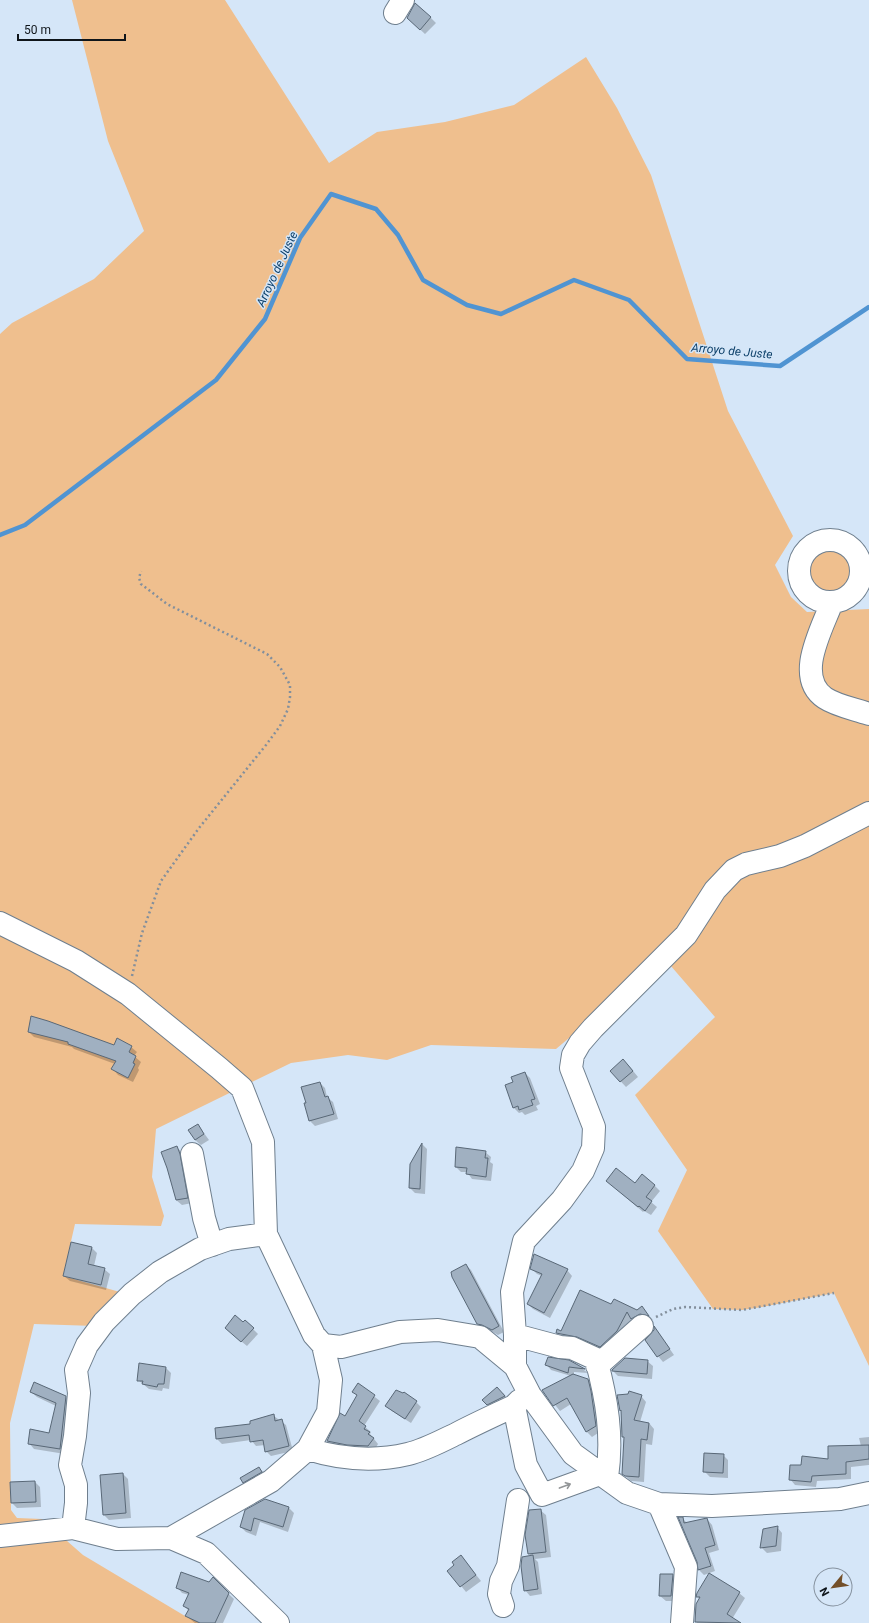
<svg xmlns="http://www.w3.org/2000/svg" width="869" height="1623" font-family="Roboto,sans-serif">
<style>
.green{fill:#efbf8e}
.shadow{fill:#0003}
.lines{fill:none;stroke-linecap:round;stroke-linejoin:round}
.stream{stroke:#5094d2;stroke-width:4.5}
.building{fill:#a0b0c1;stroke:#596877}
.minor-casing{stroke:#6f7f8e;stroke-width:24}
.path{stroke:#838f9c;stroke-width:2.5;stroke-dasharray:2 3;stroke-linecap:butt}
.minor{stroke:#fff;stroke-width:22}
.oneway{stroke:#939698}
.labels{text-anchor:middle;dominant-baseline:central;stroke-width:3;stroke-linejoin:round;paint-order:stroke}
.water-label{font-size:12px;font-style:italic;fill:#0e416a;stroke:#d5e6f8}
</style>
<rect width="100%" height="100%" fill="#d5e6f8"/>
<path class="green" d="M72 0H225L329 163 377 132 445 122 514 105 586 57 617 108 651 175 728 411 793 536 775 565 791 597 807 612 869 609V1366L834 1293 762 1307 742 1310 713 1309 658 1231 687 1170 635 1095 715 1017 664 958 556 1049 431 1045 387 1060 348 1055 291 1063 156 1129 152 1177 164 1216 161 1226 75 1224 63 1276 127 1294 95 1326 34 1324 10 1423 11 1510 17 1518 42 1519 83 1555 185 1616 200 1623H0V334L12 323 94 279 144 231 108 141Z
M809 571a22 22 0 1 1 44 0a22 22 0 1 1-44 0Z"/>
<path class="shadow" d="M430 17 436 23 425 34 413 23Z
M29 1032 114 1046 131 1047 137 1052 134 1056 141 1062 138 1068 139 1070 133 1082 118 1075 113 1069 115 1064 74 1049 72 1047 34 1037Z
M629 1066 638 1077 626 1087 611 1071Z
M525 1073 530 1078 540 1104 536 1106 538 1110 525 1115 522 1112 519 1113 514 1108 506 1086 514 1083Z
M320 1083 325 1088 327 1097 333 1102 338 1119 315 1126 310 1121 305 1104 307 1103Z
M198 1125 209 1140 201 1145 195 1140Z
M422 1144 427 1149 425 1194 415 1193 410 1188 411 1164Z
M176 1147 182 1152 192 1203 182 1205 176 1200 168 1168Z
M485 1152 491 1157 490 1162 493 1164 491 1181 472 1179 467 1172H461L456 1167Z
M607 1181 654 1185 660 1191 651 1202 657 1207 651 1215 644 1211 643 1212Z
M92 1248 97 1253 94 1266 104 1269 110 1274 106 1290 70 1281 64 1276Z
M466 1265 471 1270 504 1332 498 1335 489 1330 483 1329 477 1323Z
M531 1268 567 1270 572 1276 550 1318 533 1309 528 1304 542 1276 537 1274Z
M612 1306 637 1311 642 1308 653 1320 646 1319 637 1323 632 1318 628 1326 605 1352 562 1338 557 1333 562 1332Z
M243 1323 253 1329 258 1334 247 1346 231 1333Z
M655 1328 674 1355 663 1362 658 1356Z
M568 1361 584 1370 588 1373 574 1372V1375L588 1380 593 1385 601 1431 592 1437 586 1431 571 1404 560 1411 544 1391 571 1376 551 1370 546 1364Z
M647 1361 653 1366 652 1379 618 1376 613 1371Z
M166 1368 171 1373 169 1389 163 1388 162 1391 149 1389 138 1380Z
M358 1384 380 1401 364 1426 371 1432 370 1434 378 1444 374 1451 333 1446 328 1441 345 1418 358 1396 353 1392Z
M31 1392 66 1397 71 1402 65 1454 34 1449 29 1443 50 1434 56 1406 37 1397Z
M503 1393 510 1402 493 1410 484 1400Z
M618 1396H641L646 1402 640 1422 649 1423 654 1429 652 1445 646 1444 644 1482 631 1481 623 1474 625 1439 623 1436 622 1412Z
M416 1402 421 1407 411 1423 392 1411 387 1406Z
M274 1416 286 1425 293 1451 271 1456 266 1451 265 1445 256 1446 251 1440 222 1444 217 1439Z
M869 1437V1465L851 1467V1479L817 1481 816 1487 795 1485 790 1479 802 1466 830 1460 861 1446 859 1438Z
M723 1455 728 1460V1478L710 1477 704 1471Z
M259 1468 265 1474 249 1487 244 1482Z
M123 1474 128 1479 131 1518 109 1520 104 1515Z
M35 1482 40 1487 41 1507 17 1508 12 1503Z
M289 1508 294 1513 288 1532 260 1522 256 1536 246 1532 241 1527 245 1511Z
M540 1510 546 1515 551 1557 535 1559 538 1562 542 1594 530 1596 525 1590 532 1556 529 1554Z
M682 1518 687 1523 707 1519 712 1525 719 1550 709 1553 715 1571 704 1575 699 1570 698 1562Z
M777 1527 782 1533 781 1551 767 1553 762 1548Z
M461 1556 481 1581 466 1592 449 1571 456 1565Z
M673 1575 678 1580 676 1601H666L660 1596Z
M710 1575 739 1593 745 1598 732 1619 737 1623H697L696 1621 700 1599 697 1596Z
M213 1579 234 1599 223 1623H195L186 1616 189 1611 184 1606 189 1595 182 1593 177 1587 209 1584Z"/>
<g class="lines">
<path class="stream" d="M0 535 25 525 216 380 265 319 300 238 331 194 376 209 398 235 423 280 467 305 501 314 574 280 629 300 687 359 780 366 869 307"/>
</g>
<path class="building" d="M415 3 431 17 420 30 407 18Z
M31 1016 48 1021 114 1045 117 1038 132 1046 129 1052 136 1056 133 1063 135 1064 128 1078 111 1069 116 1061 68 1044V1042L28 1032Z
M623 1059 633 1071 620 1082 610 1071Z
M525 1072 535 1099 531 1100 533 1105 519 1110 518 1106 513 1108 505 1085 513 1082 511 1077Z
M320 1082 325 1097 328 1096 334 1114 309 1121 304 1103H306L301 1087Z
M198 1124 204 1134 195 1140 188 1130Z
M422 1143 420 1189 409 1188 410 1164Z
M177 1146 180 1154 188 1198 176 1200 167 1168 161 1152Z
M456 1147 486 1151 485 1158H488L486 1177 466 1174 467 1168 455 1167Z
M616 1168 635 1183 642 1174 655 1185 646 1197 652 1201 645 1211 639 1206 638 1207 606 1181Z
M71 1242 92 1247 88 1264 105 1268 101 1285 63 1276Z
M534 1254 568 1269 544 1313 527 1304 542 1274 530 1269Z
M466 1264 499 1326 492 1330 482 1325 477 1324 452 1277 451 1272Z
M580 1290 611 1304 614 1299 637 1310 642 1306 649 1316 640 1314 631 1319 627 1312 617 1331 600 1347 577 1337 556 1333 557 1329 561 1331Z
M235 1315 243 1322 245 1320 254 1328 241 1342 225 1328Z
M654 1326 670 1349 657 1357 645 1340 654 1330Z
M548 1357 569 1360 585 1369 569 1367 568 1373 545 1365Z
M625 1358 648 1360 647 1374 612 1371V1370Z
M139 1363 166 1367 164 1384H158L157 1387 142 1384 143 1381H137Z
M573 1374 588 1379 591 1391 596 1426 586 1432 567 1398 553 1406 542 1390Z
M34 1382 66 1396 60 1449 28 1444 30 1429 49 1433 56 1403 30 1392Z
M358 1383 375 1395 359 1421 366 1426 364 1429 370 1432 368 1434 374 1438 368 1446 347 1445 327 1441 340 1413 345 1416 357 1395 352 1392Z
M497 1387 505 1396 487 1405 482 1400Z
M396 1390 403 1393 404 1392 417 1401 405 1419 385 1406Z
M629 1391 642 1395 634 1420 649 1423 647 1440 641 1439 639 1477 625 1476 622 1474 624 1437H622L621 1410 620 1411 617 1395 628 1394Z
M274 1414 275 1421 282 1419 289 1446 265 1452 263 1440 250 1442 249 1435 216 1439 215 1428 250 1424V1421Z
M869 1445V1459L846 1462V1474L812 1476 811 1482 789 1480 790 1465H801L802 1456 828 1459V1446Z
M704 1453 724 1454 723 1473 703 1472Z
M259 1467 262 1472 243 1483 240 1478Z
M123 1473 126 1513 103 1515 100 1475Z
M35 1481 36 1502 11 1503 10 1482Z
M265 1499 289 1507 283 1527 254 1518 251 1531 240 1527 245 1510Z
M541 1509 546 1552 528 1554 525 1535 529 1510Z
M678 1517H683L684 1523 707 1518 715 1545 705 1548 711 1566 698 1570 697 1562Z
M778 1526 776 1546 760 1548 763 1529Z
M461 1555 476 1575 460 1587 447 1571 454 1565 452 1562Z
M533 1555 538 1589 524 1591 521 1566 522 1557Z
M181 1572 209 1582 213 1577 229 1593 215 1623H200L185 1616 189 1609 183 1606 189 1593 176 1588Z
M709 1573 740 1592 727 1614 741 1623 695 1622 696 1604 700 1597H696L697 1593Z
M660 1574H673L671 1596H659Z"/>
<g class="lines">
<defs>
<path id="minor" d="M395 13 403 0
M799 571a31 31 0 1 1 62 0a31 31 0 1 1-62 0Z
M832 602C822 629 794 677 825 698 837 706 855 709 869 714
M0 923 76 961 128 994 219 1068 242 1088 263 1142 266 1234 314 1335 323 1345 341 1347 400 1332 438 1330 480 1337 515 1366 530 1395 573 1454 627 1493 659 1504 712 1506 840 1499 869 1493
M192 1154 204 1218 212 1245
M515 1335 560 1347 572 1348 596 1359C607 1400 613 1436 607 1478
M515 1366V1335L512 1292 524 1241 562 1200 583 1171 593 1148 594 1127 571 1068 573 1055 580 1043 593 1028 686 935 715 890 734 870 746 864 780 856 805 846 869 813
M597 1366 642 1326
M524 1398 519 1401 514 1406 526 1465 542 1495 600 1474
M308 1449C340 1459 375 1462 408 1454 425 1450 441 1441 456 1434 475 1424 495 1415 514 1406
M659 1504 686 1567 682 1623
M73 1528 76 1503V1485L70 1465 75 1436 79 1393 76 1370 87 1345 104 1322 132 1294 160 1272 200 1249 229 1239 266 1234
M0 1536 73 1528 117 1539 171 1538 206 1553 278 1623
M171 1538 271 1481 308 1449 328 1412 331 1380 323 1345
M503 1606 499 1594 501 1581 508 1566 518 1500"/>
</defs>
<use href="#minor" class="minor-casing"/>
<path class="path" d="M132 976 142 933 161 881 199 828 266 745 280 726 288 709 290 697V685L280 667 267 654 167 604 141 584 139 578 141 571
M656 1317 673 1309 685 1307 742 1310 834 1293"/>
<use href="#minor" class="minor"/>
</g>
<defs><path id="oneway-shaft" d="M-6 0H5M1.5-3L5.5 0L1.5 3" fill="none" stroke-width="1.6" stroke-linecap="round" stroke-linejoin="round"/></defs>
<use class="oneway" href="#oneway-shaft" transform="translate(565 1486) rotate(-20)"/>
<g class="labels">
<g class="water-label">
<text transform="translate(277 269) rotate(-65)">Arroyo de Juste</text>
<text transform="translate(732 351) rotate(5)">Arroyo de Juste</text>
</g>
</g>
<g transform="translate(833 1587) rotate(241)"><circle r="19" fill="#d5e6f8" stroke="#86929f"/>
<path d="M0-3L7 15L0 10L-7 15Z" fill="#734f29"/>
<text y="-6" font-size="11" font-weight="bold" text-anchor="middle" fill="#0f151a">N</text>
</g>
<path d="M18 34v6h107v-6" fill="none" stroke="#0f151a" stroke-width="2"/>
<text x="24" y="34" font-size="12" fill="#0f151a" stroke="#d5e6f8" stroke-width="3" paint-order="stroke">50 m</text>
</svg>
